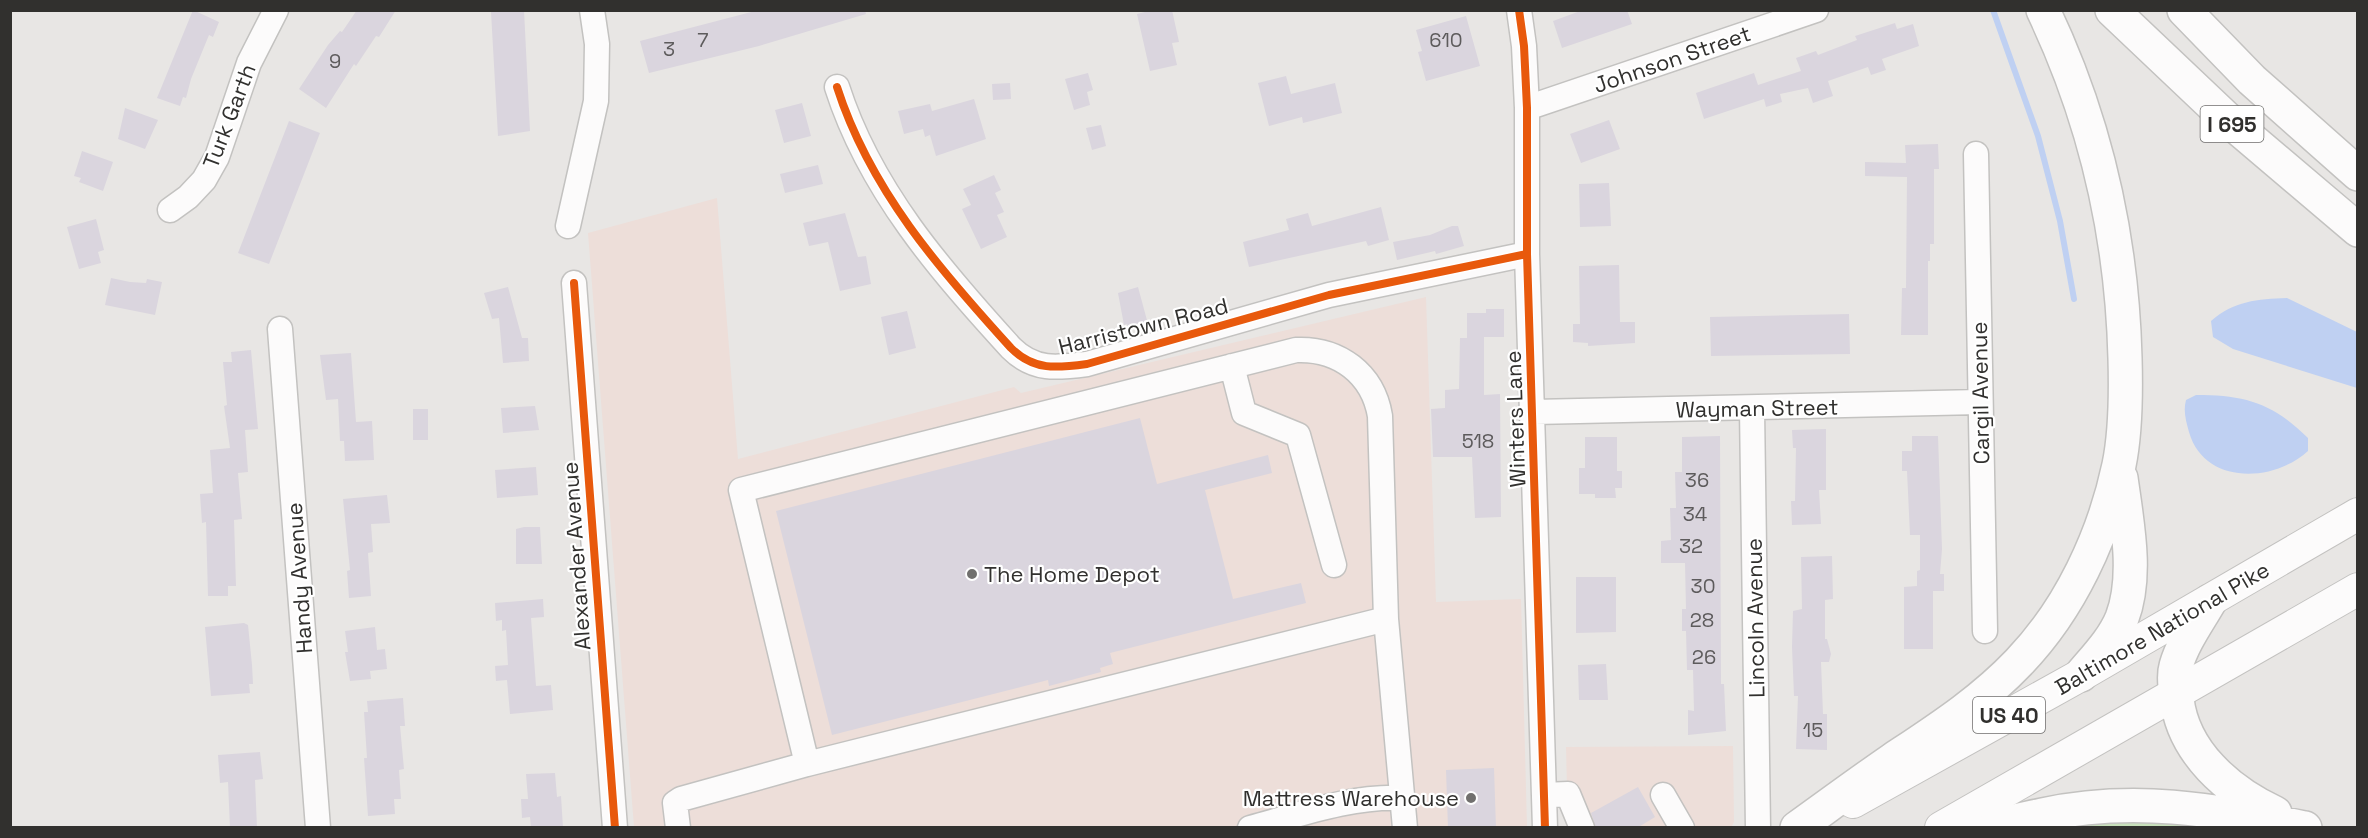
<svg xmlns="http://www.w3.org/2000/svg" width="2368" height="838" font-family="'Space Grotesk',sans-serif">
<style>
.commercial{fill:#edded9}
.green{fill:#c7e0ba}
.water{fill:#bfd0f2}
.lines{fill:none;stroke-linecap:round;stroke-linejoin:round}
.stream{stroke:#bfd0f2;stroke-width:6}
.building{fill:#dad5de}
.minor-casing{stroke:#c3c2c0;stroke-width:27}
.major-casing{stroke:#c3c2c0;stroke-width:34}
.highway-casing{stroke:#c3c2c0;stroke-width:36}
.minor{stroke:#fcfbfb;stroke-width:24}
.major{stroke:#fcfbfb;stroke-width:32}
.highway{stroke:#fcfbfb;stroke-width:33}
.cycleway-casing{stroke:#fff;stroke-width:11}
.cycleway{stroke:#e8590c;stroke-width:8}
.poi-dot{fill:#71706e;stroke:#fff;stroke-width:2}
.labels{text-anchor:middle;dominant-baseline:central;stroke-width:4.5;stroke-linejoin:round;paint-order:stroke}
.number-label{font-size:20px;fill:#5d5b5c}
.shield{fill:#fff;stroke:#6f6e6d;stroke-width:1.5}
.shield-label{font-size:21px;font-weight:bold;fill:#31302e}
.street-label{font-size:22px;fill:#31302e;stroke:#fff}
.poi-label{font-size:22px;fill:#31302e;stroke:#fff;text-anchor:start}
</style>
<rect width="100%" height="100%" fill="#e8e6e4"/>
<path class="commercial" d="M717 198 738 459 1014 387 1021 393 1426 297 1436 602 1521 599 1527 827H634L588 233Z
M1733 746 1734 822 1731 828 1568 827 1566 747Z"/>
<path class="green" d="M2091 817 2207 827 2051 828Z"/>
<path class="water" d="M2287 298 2357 332V388L2233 349 2213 337 2211 321C2234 301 2257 299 2287 298Z
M2196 395C2245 395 2273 403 2308 438V451C2273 483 2204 485 2189 432 2186 421 2183 411 2186 400Z"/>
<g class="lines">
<path class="stream" d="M1993 10 2038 136 2060 221 2074 299"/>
</g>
<path class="building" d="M193 10 219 22 213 37 209 35 191 79 186 98 183 97 180 106 157 98Z
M357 10H396L379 37 376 36 356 66 354 64 326 108 299 89 328 45 340 31 342 32Z
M499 10H524L530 131 498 136 491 12Z
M759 10H865L866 14 759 46 649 73 640 41Z
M1153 10H1172L1179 42 1172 43 1177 65 1150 71 1137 14Z
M1583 10H1627L1632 24 1562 48 1553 21Z
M1466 16 1480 66 1426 81 1418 52 1422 51 1416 30Z
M1895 23 1897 29 1913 24 1919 46 1882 59 1886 70 1871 75 1868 67 1828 81 1833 96 1813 103 1808 88 1780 94 1782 102 1766 107 1764 99 1704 119 1696 93 1754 73 1758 85 1801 71 1796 58 1816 51 1818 55 1857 40 1855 36Z
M1088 73 1093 90 1087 92 1090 105 1074 110 1065 79Z
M1286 76 1291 94 1335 83 1342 113 1303 123 1302 117 1269 126 1258 83Z
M1010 83 1011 99 993 100 992 84Z
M974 99 986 139 936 156 930 135 925 137 923 129 904 134 898 111 930 104 932 111Z
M802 103 811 136 784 143 775 110Z
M125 108 158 120 145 149 118 139Z
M1609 120 1620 149 1581 163 1570 134Z
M289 121 320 133 269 264 238 253Z
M1101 125 1106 146 1092 150 1086 128Z
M1938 144 1939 169H1934V244H1930V261H1928V335H1901L1902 288H1906L1907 177 1865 176V162L1906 163 1905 145Z
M82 151 113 162 103 191 79 182 81 178 74 176Z
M818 165 823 184 785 193 780 174Z
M994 175 1001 190 995 193 1004 212 997 215 1007 237 981 249 962 209 971 205 963 189Z
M1609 183 1611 226 1580 227 1579 184Z
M1381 207 1389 240 1368 246 1366 241 1249 267 1243 242 1289 230 1286 219 1308 213 1312 226Z
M845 213 858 257 866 256 871 284 840 291 828 242 809 246 803 223Z
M96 219 104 250 98 252 101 263 79 269 67 227Z
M1452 226H1458L1464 246 1436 254 1435 251 1397 260 1393 242 1430 235Z
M1619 265 1620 322H1635V343L1588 346V343L1573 342V324H1580L1579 266Z
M111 278 130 282 146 283 147 279 162 282 155 315 105 305Z
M508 287 522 338H528L529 361 503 363 499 318 492 319 484 293Z
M1138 287 1148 324 1128 329 1127 324 1124 325 1118 293Z
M1486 309H1504V337H1484V395L1500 394 1501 517 1475 518 1472 457H1433L1431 409 1445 408V390L1459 389 1460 338H1467V313H1486Z
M907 311 916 348 889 355 881 317Z
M1849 314 1850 354 1711 356 1710 317Z
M251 350 258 429 245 430 248 472 238 473 242 519 234 520 236 586H228V596H208L206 522 202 523 200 494 213 493 210 450 230 448 224 406 227 405 223 362H232L231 352Z
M351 353 356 422 372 421 374 460 345 461 344 441H340L338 399 326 400 320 355Z
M535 406 539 430 503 433 501 408Z
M413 409H428V440H413Z
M1140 418 1157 484 1268 455 1272 473 1205 490 1233 599 1301 583 1306 603 1110 653 1113 664 1100 668 1101 672 1049 686 1048 680 832 735 776 511Z
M1826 429V490H1819L1821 524 1792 525 1791 501H1795L1796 448H1793L1792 430Z
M1720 436 1721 684H1724L1726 731 1688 735V710L1694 711 1693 670H1687L1686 631H1682V609H1686L1685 563H1661V541L1671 540 1670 508H1676L1675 472H1682V437Z
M1912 436H1938L1942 549 1940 574H1944V591H1933V649H1904V587L1917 586V571L1920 570V535H1910L1907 471H1902V451H1912Z
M1585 437H1617V471H1622V488H1615L1616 498H1595V494H1579V468H1585Z
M536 467 538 495 497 498 495 470Z
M387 495 390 523 371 524 373 552 368 553 371 596 349 598 347 571 350 570 343 499Z
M524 527H540L542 564H516V529Z
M1832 556 1833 599 1825 600V639H1827L1831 654 1829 662H1821L1823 714H1827V750L1796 749 1798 696H1794L1792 647 1793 611 1802 609 1801 557Z
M1576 577H1616V632L1576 633Z
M543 599 544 617 531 618 536 686 551 685 553 710 510 714 507 680 496 681 495 666 508 665 506 630 502 631V620L496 621 495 603Z
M244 623 248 625 252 665 253 684H249L250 693 211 696 205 627Z
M375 627 377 650 385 649 387 669 370 671 371 679 350 681 345 652H348L345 631Z
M1606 664 1608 700H1579L1578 665Z
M403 698 405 726H400L404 769 399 770 401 799H394L395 814 368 816 364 758H367L364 712H368L367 701Z
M260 752 263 779 255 780 257 828H230L228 782 220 783 218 755Z
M1494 768 1496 828H1448L1446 770Z
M555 773 557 797 561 796 563 828H531L530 817 522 818 521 799H528L526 774Z
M1638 787 1655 817 1637 828H1596L1591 813Z"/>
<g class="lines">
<defs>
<path id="minor" d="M1519 10 1524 46 1527 108V254L1545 828
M837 87C870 190 940 270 1011 348 1034 371 1057 368 1087 364L1329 295 1527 254
M1527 108 1816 10
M1976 154 1985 631
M170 210 188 197 204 180 217 157 249 63 276 10
M568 226 596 101 597 44 592 10
M574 283 615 828
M280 329 318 828
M1232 366 1244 413 1298 435 1334 565
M1752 409 1758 828
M1534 412 1979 402
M1386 619 807 764 741 490 1296 350C1339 348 1373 374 1380 416L1386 619 1405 828
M1544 795 1568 794 1582 828
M1663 795 1682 828
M678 828 675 803 681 799 807 764
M1250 828C1299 815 1350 796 1401 798"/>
<path id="major" d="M1853 802 2081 675 2358 514
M1941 828 2358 589"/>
<path id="highway" d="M2112 10 2226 118 2358 230
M2184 10 2252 80 2358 174
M2210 601C2198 622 2183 642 2176 666 2173 676 2175 689 2177 699 2183 752 2228 791 2275 813
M2081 675C2096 657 2113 640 2122 618 2138 576 2127 522 2121 478
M1797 828C1829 805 1860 782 1892 760 1937 730 1981 702 2019 662 2070 609 2104 536 2119 465 2126 431 2126 393 2125 358 2122 238 2095 119 2043 10
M1993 828C2009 821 2025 819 2042 815 2136 795 2212 810 2305 828"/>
</defs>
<use href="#minor" class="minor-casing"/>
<use href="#major" class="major-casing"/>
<use href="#highway" class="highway-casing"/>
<use href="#minor" class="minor"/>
<use href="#major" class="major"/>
<use href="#highway" class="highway"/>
<defs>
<path id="cycleway" d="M1519 10 1524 46 1527 108V254L1545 828
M837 87C870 190 940 270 1011 348 1034 371 1057 368 1087 364L1329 295 1527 254
M574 283 615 828"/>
</defs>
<use href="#cycleway" class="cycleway-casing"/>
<use href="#cycleway" class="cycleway"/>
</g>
<g class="poi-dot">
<circle cx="972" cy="574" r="6"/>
<circle cx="1471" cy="798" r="6"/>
</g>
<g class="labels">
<g class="number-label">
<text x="703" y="40">7</text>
<text x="1446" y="40">610</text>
<text x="669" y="49">3</text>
<text x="335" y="61">9</text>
<text x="1478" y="441">518</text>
<text x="1697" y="480">36</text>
<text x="1695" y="514">34</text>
<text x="1691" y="546">32</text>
<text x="1703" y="586">30</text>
<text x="1702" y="620">28</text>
<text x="1704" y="657">26</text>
<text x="1813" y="730">15</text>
</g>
<g class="shield">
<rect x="2200.5" y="106" width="63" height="36" rx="4.5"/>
<rect x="1973" y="697" width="72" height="36" rx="4.5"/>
</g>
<g class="shield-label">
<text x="2232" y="124">I 695</text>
<text x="2009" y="715">US 40</text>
</g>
<g class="street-label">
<text transform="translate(1672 59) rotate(-19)">Johnson Street</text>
<text transform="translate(229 116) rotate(-69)">Turk Garth</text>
<text transform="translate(1143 326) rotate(-14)">Harristown Road</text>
<text transform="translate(1980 393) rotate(-91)">Cargil Avenue</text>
<text transform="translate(1757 408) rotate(-1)">Wayman Street</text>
<text transform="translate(1515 419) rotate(-92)">Winters Lane</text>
<text transform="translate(576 556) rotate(-94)">Alexander Avenue</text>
<text transform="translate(299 578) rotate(-94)">Handy Avenue</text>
<text transform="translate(1755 618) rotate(-91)">Lincoln Avenue</text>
<text transform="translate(2162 628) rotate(-30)">Baltimore National Pike</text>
</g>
<g class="poi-label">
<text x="984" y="574">The Home Depot</text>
<text x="1459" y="798" text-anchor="end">Mattress Warehouse</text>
</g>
</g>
<rect width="2368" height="838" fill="none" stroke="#31302e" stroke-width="24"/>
</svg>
